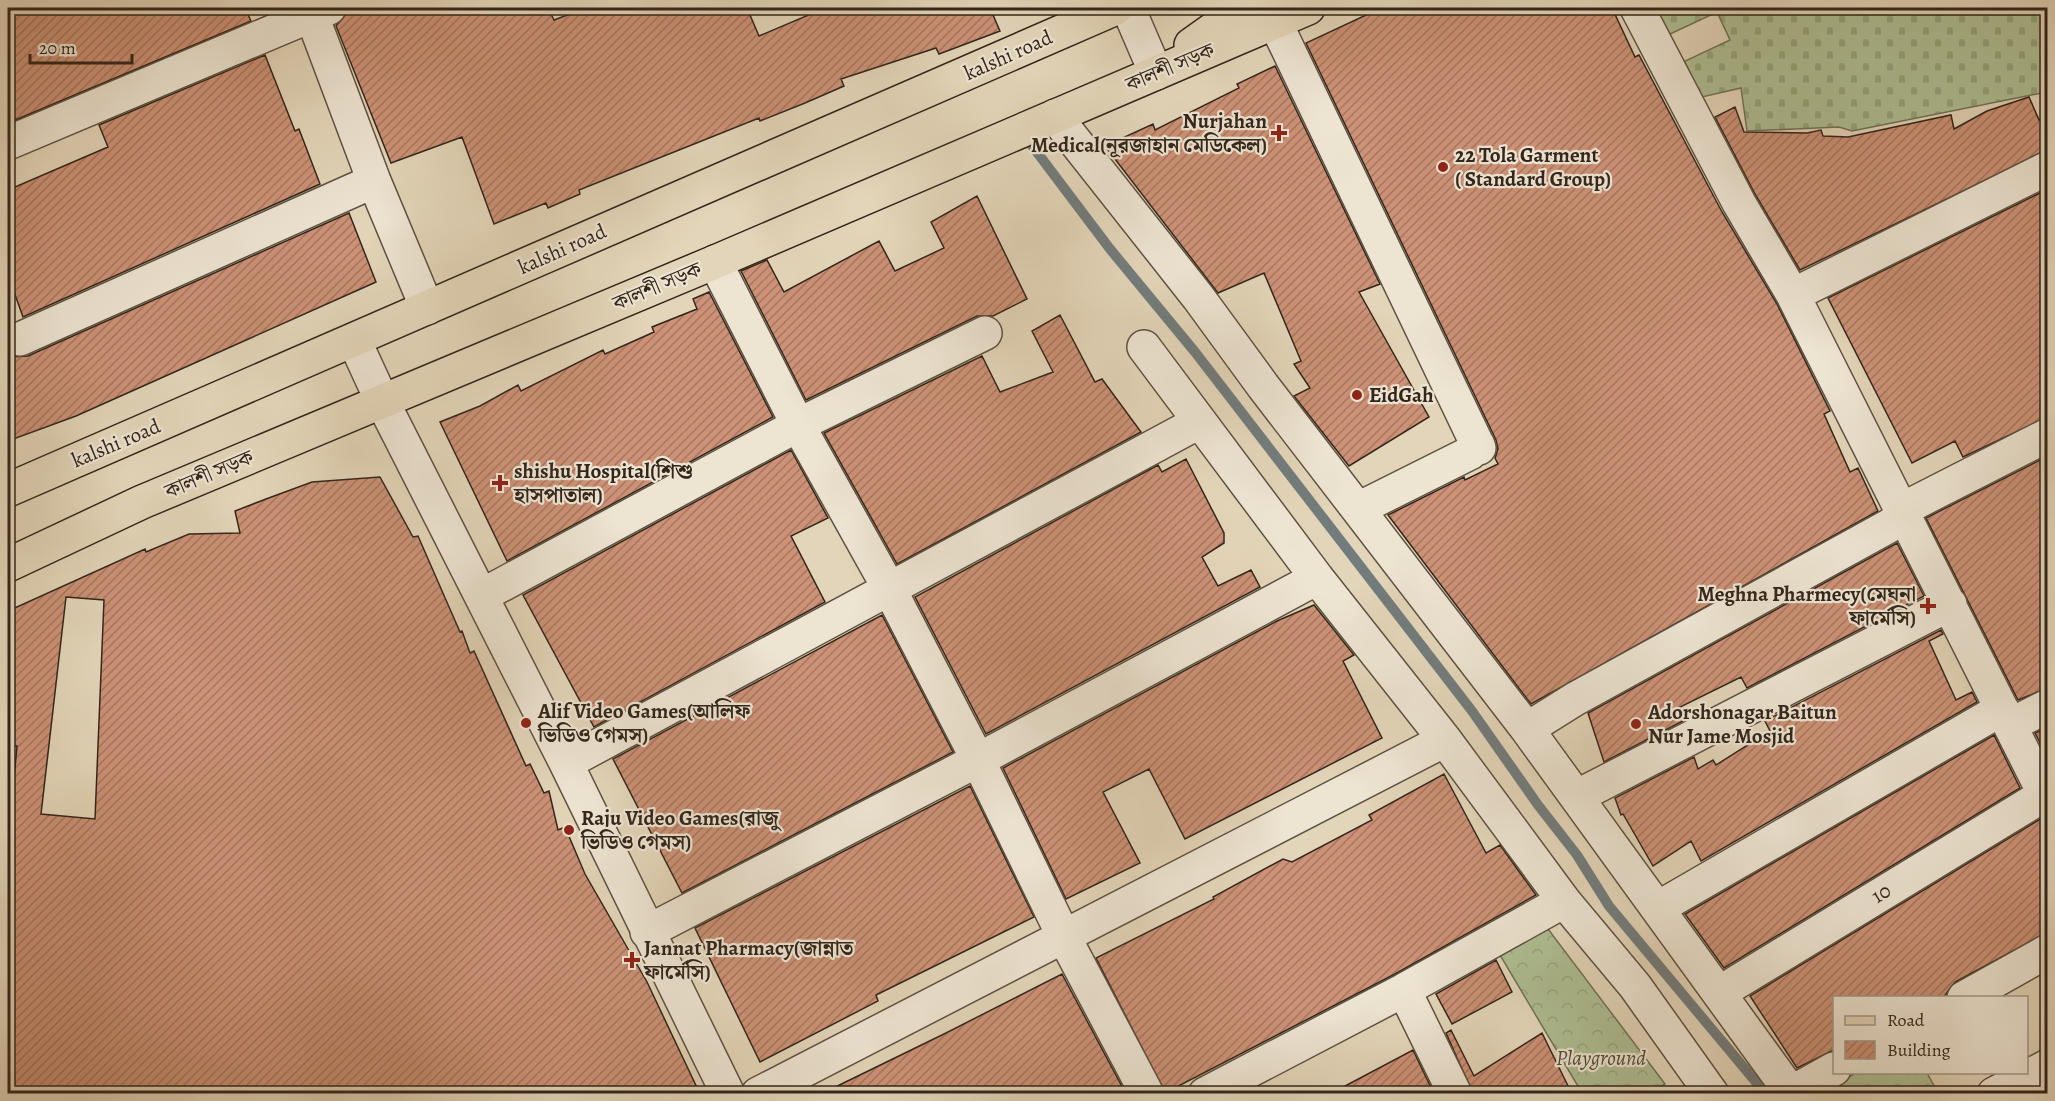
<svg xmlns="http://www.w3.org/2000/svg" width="2055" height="1101" font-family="Alegreya,'Noto Serif Bengali',serif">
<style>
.forest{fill:url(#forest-crowns);stroke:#707257;stroke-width:1.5}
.cemetery{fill:url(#cemetery-stones);stroke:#707257;stroke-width:1.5}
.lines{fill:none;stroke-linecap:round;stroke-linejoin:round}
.stream{stroke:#727c7c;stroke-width:10}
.building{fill:url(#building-hatch);stroke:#32261b;stroke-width:1.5;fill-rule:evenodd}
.minor-casing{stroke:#5e5242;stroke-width:36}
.major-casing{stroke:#32261b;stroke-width:36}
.minor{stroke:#ede4d2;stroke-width:33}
.major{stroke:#e3d5b9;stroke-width:33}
.poi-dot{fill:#8f2418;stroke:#ede4d2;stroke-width:2}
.labels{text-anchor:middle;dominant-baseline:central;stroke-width:4.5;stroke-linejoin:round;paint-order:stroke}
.street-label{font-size:21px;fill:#32261b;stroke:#ede4d2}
.poi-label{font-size:21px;font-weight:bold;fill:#32261b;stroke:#ede4d2;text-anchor:start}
.park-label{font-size:21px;font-style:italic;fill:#514c39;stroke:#ede4d2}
</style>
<defs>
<pattern id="forest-crowns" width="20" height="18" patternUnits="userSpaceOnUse" patternTransform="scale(1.5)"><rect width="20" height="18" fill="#aebe93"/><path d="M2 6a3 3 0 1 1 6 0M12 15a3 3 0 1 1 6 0" fill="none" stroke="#96a37e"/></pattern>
<pattern id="cemetery-stones" width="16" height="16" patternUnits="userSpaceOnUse" patternTransform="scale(1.5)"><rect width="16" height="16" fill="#aebe93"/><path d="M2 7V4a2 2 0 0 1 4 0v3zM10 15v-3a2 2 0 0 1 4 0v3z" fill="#96a37e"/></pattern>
<pattern id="building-hatch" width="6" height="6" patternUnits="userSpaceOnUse" patternTransform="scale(1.5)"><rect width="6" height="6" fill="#cc9176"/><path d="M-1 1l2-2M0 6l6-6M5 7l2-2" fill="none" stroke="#a67660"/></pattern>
</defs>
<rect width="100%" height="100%" fill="#e3d5b9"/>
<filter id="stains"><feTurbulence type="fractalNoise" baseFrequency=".00333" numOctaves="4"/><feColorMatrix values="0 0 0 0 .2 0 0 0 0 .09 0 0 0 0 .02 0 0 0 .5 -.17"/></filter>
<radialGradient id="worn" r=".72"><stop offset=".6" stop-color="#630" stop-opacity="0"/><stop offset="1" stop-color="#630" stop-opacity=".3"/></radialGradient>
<path class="forest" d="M1548 929 1665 1084 1649 1093H1582L1500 955Z
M1858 1072 1927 1073 1938 1093 1817 1094Z"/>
<path class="cemetery" d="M1653 8H2047V92L1852 131 1839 127 1747 131 1741 88 1702 97 1683 62 1730 40 1717 12 1668 35Z"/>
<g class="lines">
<path class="stream" d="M1030 143 1110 249 1195 352 1472 711 1538 805 1577 855 1609 906 1766 1094"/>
</g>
<path class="building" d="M8 8H245L251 21 8 123Z
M363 8H548L554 20 586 8H747L759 36 825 8H990L1000 31 939 54 936 48 841 79 844 86 805 103 760 121 759 118 579 190 580 194 548 208 546 203 494 224 462 137 391 163 336 26 346 14Z
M1381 8H1612L1635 57 1639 55 1722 212 1777 304 1830 411 1824 414 1850 472 1858 468 1878 511 1531 704 1388 515 1464 477 1465 480 1498 464 1495 458 1498 449 1496 440 1306 43Z
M265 55 295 131 299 129 320 184 23 317 8 275V190L108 147 99 125Z
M1275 66 1380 284 1359 292 1429 417 1349 466 1294 396 1310 388 1294 364 1301 361 1264 273 1218 293 1105 146 1153 124 1155 130 1239 88 1237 84Z
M2029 97 2039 120 2048 116V150L1800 270 1755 194 1715 117 1735 107 1744 132 1807 133 1821 130 1823 136 1848 137 1951 115 1954 129 1987 111Z
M2048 189V417L1963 457 1955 441 1912 463 1828 298Z
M977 196 1027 299 993 316H977L806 400 741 271 767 260 784 292 879 241 895 271 944 248 931 222Z
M349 213 376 282 76 416 8 441V357L28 356Z
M709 292 773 417 507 561 440 422 480 406 518 385 521 391 603 350 605 354 654 332 652 327 697 309 693 299Z
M1060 315 1095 382 1102 379 1141 432 897 564 824 433 982 356 1000 392 1053 372 1032 331Z
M791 450 828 518 791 536 825 602 594 727 523 595Z
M2048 456V688L2018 700 1926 518Z
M1186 459 1224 533V543L1202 557 1218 586 1251 570 1260 587 986 734 915 597 1158 465 1162 472Z
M380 477 413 537 418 536 460 632 462 631 470 653 474 651 526 766 530 764 544 793 549 791 558 830 565 827 585 874 647 982 700 1094H8V843L17 746 8 745V611L145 549 146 552 189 534 240 533 235 511 266 499 312 482ZM66 597 104 600 95 819 41 814Z
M1897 543 1924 596 1747 688 1741 677 1678 708 1683 721 1604 762 1588 713Z
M1314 605 1354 655 1343 661 1382 738 1185 839 1149 769 1103 792 1140 863 1066 899 1003 768 1277 621Z
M882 615 953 752 682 893 613 759Z
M1941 630 1943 634 1929 641 1956 700 1972 692 1977 702 1701 861 1691 841 1653 866 1623 814 1621 815 1615 798 1694 757 1698 769 1713 760 1716 765 1770 731 1765 721Z
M2048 727V758L2035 733Z
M1994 735 2020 788 1724 968 1685 914Z
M1444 774 1486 853 1500 845 1536 895 1395 974 1165 1093 1096 958 1214 899 1213 897 1283 859 1292 862 1372 820 1369 815Z
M970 786 1034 917 876 995 878 1001 760 1062 695 928Z
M2042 818 2048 820V932L1955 982 1943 998H1834V1050L1797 1068 1750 996Z
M1496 960 1512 992 1452 1024 1436 994Z
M1062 974 1126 1094H821L946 1033Z
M1451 1030 1474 1076 1542 1033 1572 1094H1473L1446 1033Z
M1413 1050 1434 1094H1330Z"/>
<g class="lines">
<defs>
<path id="minor" d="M309 8 374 181 427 308
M1128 8 1156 73
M1637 8 1739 203 1793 295 2048 801
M1275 22 1479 448
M1055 116 1198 297 1263 386 1527 729 1792 1094
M8 143 329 8
M715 262 798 425 890 590 978 760 1063 935 1147 1094
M1793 295 2048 168
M20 339 374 181
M354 340 382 401 566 763 728 1094
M1144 347 1317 578 1445 740 1564 901 1635 986 1712 1094
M1358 509 1470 453 1478 445
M481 596 798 425 985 333
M2010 725 2048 706
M1527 729 1575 699 1889 526 1900 518 1903 509 2048 435
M566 763 1199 422
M1578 796 1950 604
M1658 908 2002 709
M647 932 978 760 1317 578
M1404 990 1455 1094
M1719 993 2044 795
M1964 998 2048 951
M1791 1093 1834 1069
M758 1094 1445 740
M1205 1094 1404 990 1564 901
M1994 1094 2048 1066"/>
<path id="major" d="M1191 45 1243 8
M8 490 1116 8
M8 565 142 502 715 262 1308 8"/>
</defs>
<use href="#minor" class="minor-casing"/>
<use href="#major" class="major-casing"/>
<use href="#minor" class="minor"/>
<use href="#major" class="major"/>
</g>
<g class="poi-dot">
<path d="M1276 124h6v6h6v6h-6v6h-6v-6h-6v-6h6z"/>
<circle cx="1443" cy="167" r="6"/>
<circle cx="1357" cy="395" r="6"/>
<path d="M497 474h6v6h6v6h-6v6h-6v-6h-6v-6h6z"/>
<path d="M1925 597h6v6h6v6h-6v6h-6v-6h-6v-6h6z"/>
<circle cx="526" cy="723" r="6"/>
<circle cx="1636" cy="724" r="6"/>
<circle cx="569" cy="830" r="6"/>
<path d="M629 951h6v6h6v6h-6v6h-6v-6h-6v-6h6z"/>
</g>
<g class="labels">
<g class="street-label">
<text transform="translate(1008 55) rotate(-24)">kalshi road</text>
<text transform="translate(1170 67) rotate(-23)">কালশী সড়ক</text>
<text transform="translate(562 249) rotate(-24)">kalshi road</text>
<text transform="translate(657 286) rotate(-23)">কালশী সড়ক</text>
<text transform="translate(116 443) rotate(-23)">kalshi road</text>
<text transform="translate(209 474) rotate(-23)">কালশী সড়ক</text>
<text transform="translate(1881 893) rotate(-32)">10</text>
</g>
<g class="poi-label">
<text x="1267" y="121" text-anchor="end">Nurjahan<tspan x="1267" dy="24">Medical(নূরজাহান মেডিকেল)</tspan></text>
<text x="1455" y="155">22 Tola Garment<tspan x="1455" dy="24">( Standard Group)</tspan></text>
<text x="1369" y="395">EidGah</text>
<text x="514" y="471">shishu Hospital(শিশু<tspan x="514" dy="24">হাসপাতাল)</tspan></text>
<text x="1916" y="594" text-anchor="end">Meghna Pharmecy(মেঘনা<tspan x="1916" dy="24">ফার্মেসি)</tspan></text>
<text x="538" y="711">Alif Video Games(আলিফ<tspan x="538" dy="24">ভিডিও গেমস)</tspan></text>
<text x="1648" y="712">Adorshonagar Baitun<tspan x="1648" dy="24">Nur Jame Mosjid</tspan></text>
<text x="581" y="818">Raju Video Games(রাজু<tspan x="581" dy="24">ভিডিও গেমস)</tspan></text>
<text x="644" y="948">Jannat Pharmacy(জান্নাত<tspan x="644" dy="24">ফার্মেসি)</tspan></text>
</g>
<g class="park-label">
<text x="1601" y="1058">Playground</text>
</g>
</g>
<rect width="2055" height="1101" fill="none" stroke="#e3d5b9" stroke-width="30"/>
<rect x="9" y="9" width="2037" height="1083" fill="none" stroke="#32261b" stroke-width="3"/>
<rect x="15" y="15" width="2025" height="1071" fill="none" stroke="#32261b" stroke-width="1.5"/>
<rect x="1833" y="996" width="195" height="78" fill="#ede4d2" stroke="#a29889" stroke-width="1.5"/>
<rect x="1845" y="1016" width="30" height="9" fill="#e3d5b9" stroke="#a29889" stroke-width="1.5"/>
<text x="1887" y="1026" font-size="18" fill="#32261b">Road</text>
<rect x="1845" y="1041" width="30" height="18" fill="url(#building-hatch)" stroke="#a29889" stroke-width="1.5"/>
<text x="1887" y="1056" font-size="18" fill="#32261b">Building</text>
<path d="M30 54v9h102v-9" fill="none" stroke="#32261b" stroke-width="3"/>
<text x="39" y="54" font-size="18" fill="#32261b" stroke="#ede4d2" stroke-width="4.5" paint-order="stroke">20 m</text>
<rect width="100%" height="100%" filter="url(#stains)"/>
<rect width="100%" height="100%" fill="url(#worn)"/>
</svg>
